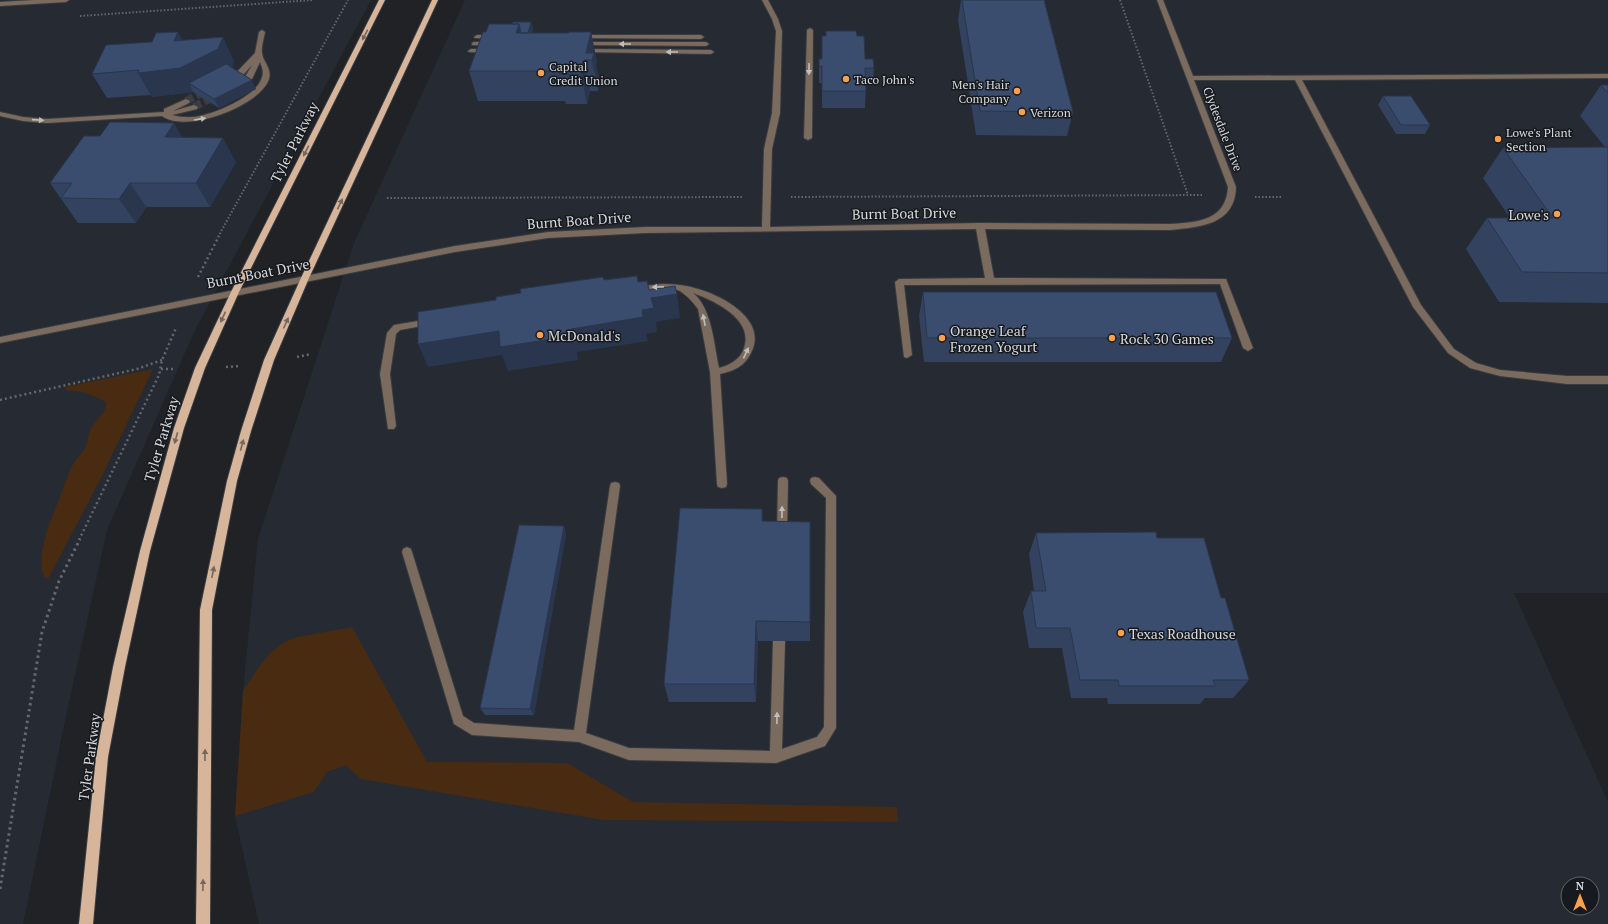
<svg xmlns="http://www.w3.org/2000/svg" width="1608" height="924" font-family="'PT Serif',serif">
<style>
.built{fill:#262b33;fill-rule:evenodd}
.green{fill:#482b10}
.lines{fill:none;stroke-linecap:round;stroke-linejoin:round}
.minor-tunnel{stroke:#3b3d41;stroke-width:8;stroke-dasharray:8 3.5;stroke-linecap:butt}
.minor-casing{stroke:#3a3c3f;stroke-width:2}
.major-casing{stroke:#3a3c3f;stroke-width:2}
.path-far2{stroke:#65676b;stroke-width:2;stroke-dasharray:1.5 2;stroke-linecap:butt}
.path-far1{stroke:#65676b;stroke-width:2.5;stroke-dasharray:2 3;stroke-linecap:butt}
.path{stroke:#65676b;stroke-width:3;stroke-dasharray:2.5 3.5;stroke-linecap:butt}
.minor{fill:#7b6b5e;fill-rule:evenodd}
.major{fill:#d6b59b;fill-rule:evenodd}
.wall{fill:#32425f}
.shaded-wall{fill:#29364e}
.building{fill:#3a4d6f;stroke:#29364e}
.oneway{fill:#76675c}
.oneway2{fill:#c0bebc}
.poi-dot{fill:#f9a04d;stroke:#16191d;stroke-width:1.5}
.labels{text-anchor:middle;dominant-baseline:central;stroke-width:3;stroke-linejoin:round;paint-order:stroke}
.far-poi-label{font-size:12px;fill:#d7d9dc;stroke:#16191d;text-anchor:start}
.far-street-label{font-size:12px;fill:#d7d9dc;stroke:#16191d}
.street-label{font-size:14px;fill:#d7d9dc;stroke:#16191d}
.poi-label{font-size:14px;fill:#d7d9dc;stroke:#16191d;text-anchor:start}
</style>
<rect width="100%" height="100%" fill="#202226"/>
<path class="built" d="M0 0H371L195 330 107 530 66 716 23 924H0Z
M465 0H1608V593H1514L1608 802V924H259L235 816 243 691 258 539 354 243ZM1568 884H1592V908H1568Z"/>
<path class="green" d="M153 369 101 478 48 579 44 577C34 553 55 511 63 489 66 481 68 473 72 466 76 459 83 453 86 446 88 440 88 434 91 428 96 419 107 414 106 402L84 392 66 390 65 387Z
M352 627 427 762 567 763 633 802 897 807 898 822 604 820 361 779 346 765 327 772 314 792 235 816 243 691 258 668 270 653 283 643 297 637Z"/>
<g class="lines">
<path class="minor-tunnel" d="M186 101 210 89
M194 107 219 94"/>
<defs>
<path id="minor" d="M34 0H69L66 2 0 6V2Z
M762 0H768L778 19 782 31 780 113 772 149 770 227 980 223 1170 224C1198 222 1226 221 1228 187L1157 0H1163L1193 76 1608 74V78L1302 80 1421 305 1454 349 1476 363 1500 370 1567 376H1608V384H1567L1500 376 1470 368 1448 353 1413 307 1295 80H1194L1236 187C1235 225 1200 227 1170 230L985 229 994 278 1226 279 1253 348 1248 351 1243 348 1220 284 904 285 912 355 907 358 904 357 895 282 899 279 985 278 976 229 645 233 548 238 455 252 0 343V337L455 246 548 232 645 227H762L764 149 772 113 776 31 772 19Z
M810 28 813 30 812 138 808 140 804 138 807 30Z
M262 30 265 32C264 38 261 47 262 53 263 62 272 68 269 79 260 106 186 134 162 116L47 123 23 121 0 116V112L23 117 47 119 164 112V109L186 99 190 101 189 103 173 111 194 105 198 107 197 109 172 115C183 118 194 118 204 115 220 111 258 95 262 77 264 72 262 67 260 62L252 79H246L245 77 252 65 242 76H239L235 74 255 53 259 32Z
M477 35H495L498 37 495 39 475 38 474 37Z
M579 35H701L704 37 701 39 577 38 576 37Z
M474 42H492L495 44 492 46 472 45V43Z
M580 42H706L709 44 706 46 578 45 577 44Z
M471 49H489L492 51 489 53 469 52 468 51Z
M583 49 711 50 714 52 711 54 581 52 580 51Z
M662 284C674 284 686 285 698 289 723 296 768 320 751 353 745 366 734 371 720 374L727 484 726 487 722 488 718 487 717 484 710 372 698 309C694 303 686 295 680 291 674 287 643 292 635 293L631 290 635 287ZM693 293C715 301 754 319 744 348 741 359 730 365 719 368 714 345 712 308 693 293Z
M430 319 434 322 433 324 400 330 396 334 390 374 396 426 394 429H388L380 374 387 333 394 325Z
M783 477 787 478 788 481 787 534 786 537 782 538 778 537 777 534 778 481 779 478Z
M815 477 819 478 836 496V728L825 746 776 763 629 760 579 742 472 735 454 724 402 552 403 549 407 547 411 549 412 552 463 716 474 723 574 730 610 486 611 483 615 482 619 483 620 486 586 733 629 748 770 751 773 641 775 637 779 636 783 637 785 641 782 749 817 737 824 727 826 498 811 484 810 481 811 478Z"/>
<path id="major" d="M379 0H385L239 292 205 368 184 428 150 551 125 667 108 757 93 924H79L96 757 113 667 140 551 174 428 195 368 231 292Z
M432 0H438L309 278 274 360 251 431 237 481 212 610 210 924H196L200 610 227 481 241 431 264 360 301 278Z"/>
</defs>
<use href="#minor" class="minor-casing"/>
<use href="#major" class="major-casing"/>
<path class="path-far2" d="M1120 0 1188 195
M80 16 313 0
M791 197 1204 195
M1255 197H1281
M387 198 744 197
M218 237 348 0"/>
<path class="path-far1" d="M198 277 219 236
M297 357 311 354
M226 367 241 366
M161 369H173
M0 400 137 369 162 360
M79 540 159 375 162 360 176 328"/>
<path class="path" d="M0 889 42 632 59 581 80 539"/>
<use href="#minor" class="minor"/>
<use href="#major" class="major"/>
</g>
<path class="wall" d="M961 0H1044L1073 112 1067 136 976 135 958 20Z
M531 22 533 30 532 33H569L591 32 597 62 596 65 600 83 598 91H590L587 104H566L565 101H478L469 71 486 32 512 24Z
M822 36H857L865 59 874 68 873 85H866L865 108H822V83H819V59H822Z
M183 40 234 61 232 68 256 89 219 108 193 92 152 97 151 95 107 98 92 74Z
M1601 85H1608V303L1499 302 1466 249 1487 218H1510L1483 178 1503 148 1605 147 1580 116Z
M1383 96 1430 125 1425 134H1396L1378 105Z
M183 137 236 162 210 207H146L136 223H78L50 183Z
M923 292 1232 338 1221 362H924L919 316Z
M762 509 763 521 810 622V641H758L756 702H669L664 684Z
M564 526 566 534 534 715H485L480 708Z
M1036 533 1157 538 1221 598 1249 680 1233 698H1205L1200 704H1108L1107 698H1071L1062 648H1029L1023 612 1031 591H1034L1029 554Z"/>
<path class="shaded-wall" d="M531 22 533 30 523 63 516 33 519 24Z
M178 32 191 56 223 37 234 61 230 73 189 83 193 92 152 97 138 73 174 41Z
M591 32 597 62 596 65 600 83 598 91 592 60 586 53Z
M584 60 590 91 587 104 581 74Z
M252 80 256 89 219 108 214 99Z
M174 123 188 147 165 137Z
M223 138 236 162 210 207 196 183Z
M130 183 146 207 136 223 119 199Z
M677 294 680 318 656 322 657 332 646 334 648 341 577 352 578 360 508 371 502 355 428 367 418 344 499 331 571 329 642 310 651 298Z
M564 526 566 534 534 715 530 709Z
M756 621 758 641 756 702 754 684Z"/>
<path class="building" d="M962 0H1044L1073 112 980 111Z
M513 22H531L528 33H521L519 24H512Z
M489 24H519L516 33H569V32H591L586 53H594L592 60H584L581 74H559L560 71H469L483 32H486Z
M826 31H856L857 36H864L865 59H873L874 68H865L866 91H822V66H819V59H822V36H826Z
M178 32 174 41 223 37 218 49 180 68 138 73 139 70 92 74 106 45 152 42 156 33Z
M226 64 252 80 214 99 189 83Z
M1601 85H1608V93Z
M1383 96H1411L1430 125H1401Z
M110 122 174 123 165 137 223 138 196 183H130L119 199 61 198 72 183H50L84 136H100Z
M1608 147V273L1522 272 1487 218H1553L1503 148Z
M637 276 638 282 647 281 649 290 675 286 677 294 651 298 654 308 642 310 643 317 571 329 572 336 500 347 499 331 418 344V312L496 300V297L521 293 520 289 603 277 604 280Z
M923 292H1216L1232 338H927Z
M680 508 762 509V521L810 522V622L756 621 754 684H664Z
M519 525 564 526 530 709 480 708Z
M1156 532 1157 538H1204L1221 598H1225L1249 680H1213L1215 686H1119L1118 680H1080L1070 628H1036L1031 591H1046L1036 533Z"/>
<defs><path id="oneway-solid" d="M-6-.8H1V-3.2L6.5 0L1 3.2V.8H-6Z"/></defs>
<g class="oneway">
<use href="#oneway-solid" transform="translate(365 35) rotate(117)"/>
<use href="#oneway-solid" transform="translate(306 151) rotate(117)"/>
<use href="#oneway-solid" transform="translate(340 204) rotate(-65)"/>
<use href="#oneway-solid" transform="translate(223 317) rotate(115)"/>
<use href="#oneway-solid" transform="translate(286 323) rotate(-66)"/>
<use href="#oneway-solid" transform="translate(176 438) rotate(106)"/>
<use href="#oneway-solid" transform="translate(242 445) rotate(-75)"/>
<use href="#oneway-solid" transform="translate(213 572) rotate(-79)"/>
<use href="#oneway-solid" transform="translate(205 755) rotate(-89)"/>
<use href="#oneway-solid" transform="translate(203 885) rotate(-89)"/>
</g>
<g class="oneway2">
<use href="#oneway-solid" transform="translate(625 44) rotate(-180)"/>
<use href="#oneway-solid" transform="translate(672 52) rotate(-180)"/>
<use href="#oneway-solid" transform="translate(809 69) rotate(91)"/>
<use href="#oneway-solid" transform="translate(200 119) rotate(-9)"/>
<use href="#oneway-solid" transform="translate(38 120) rotate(4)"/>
<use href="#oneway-solid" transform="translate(658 287) rotate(177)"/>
<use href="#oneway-solid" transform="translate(704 320) rotate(-101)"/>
<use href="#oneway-solid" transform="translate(746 353) rotate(-65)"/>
<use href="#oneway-solid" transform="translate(782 512) rotate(-89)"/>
<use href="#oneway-solid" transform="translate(777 718) rotate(-89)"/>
</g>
<g class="poi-dot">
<circle cx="541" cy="73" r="4"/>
<circle cx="846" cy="79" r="4"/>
<circle cx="1017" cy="91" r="4"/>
<circle cx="1022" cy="112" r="4"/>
<circle cx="1498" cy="139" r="4"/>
<circle cx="1557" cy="214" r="4"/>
<circle cx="540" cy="335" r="4"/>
<circle cx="942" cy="338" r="4"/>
<circle cx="1112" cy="338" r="4"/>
<circle cx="1121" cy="633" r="4"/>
</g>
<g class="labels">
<g class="far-poi-label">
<text x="549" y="66">Capital<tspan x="549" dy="14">Credit Union</tspan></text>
<text x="854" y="79">Taco John's</text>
<text x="1009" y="84" text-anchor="end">Men's Hair<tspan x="1009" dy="14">Company</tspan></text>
<text x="1030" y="112">Verizon</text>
<text x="1506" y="132">Lowe's Plant<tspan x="1506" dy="14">Section</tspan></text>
</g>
<g class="far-street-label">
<text transform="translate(1223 129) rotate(69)">Clydesdale Drive</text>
</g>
<g class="street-label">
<text transform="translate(294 142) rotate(-63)">Tyler Parkway</text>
<text transform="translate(904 213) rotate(-1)">Burnt Boat Drive</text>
<text transform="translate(579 220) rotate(-4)">Burnt Boat Drive</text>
<text transform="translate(258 273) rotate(-11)">Burnt Boat Drive</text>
<text transform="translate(161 439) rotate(-73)">Tyler Parkway</text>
<text transform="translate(89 757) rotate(-82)">Tyler Parkway</text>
</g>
<g class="poi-label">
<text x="1549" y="214" text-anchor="end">Lowe's</text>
<text x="950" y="330">Orange Leaf<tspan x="950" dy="16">Frozen Yogurt</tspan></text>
<text x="548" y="335">McDonald's</text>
<text x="1120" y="338">Rock 30 Games</text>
<text x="1129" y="633">Texas Roadhouse</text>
</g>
</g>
<g transform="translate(1580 896)"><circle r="19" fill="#16191d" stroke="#636669"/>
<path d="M0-3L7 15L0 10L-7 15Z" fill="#f9a04d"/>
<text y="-6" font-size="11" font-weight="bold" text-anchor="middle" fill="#d7d9dc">N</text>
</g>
</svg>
